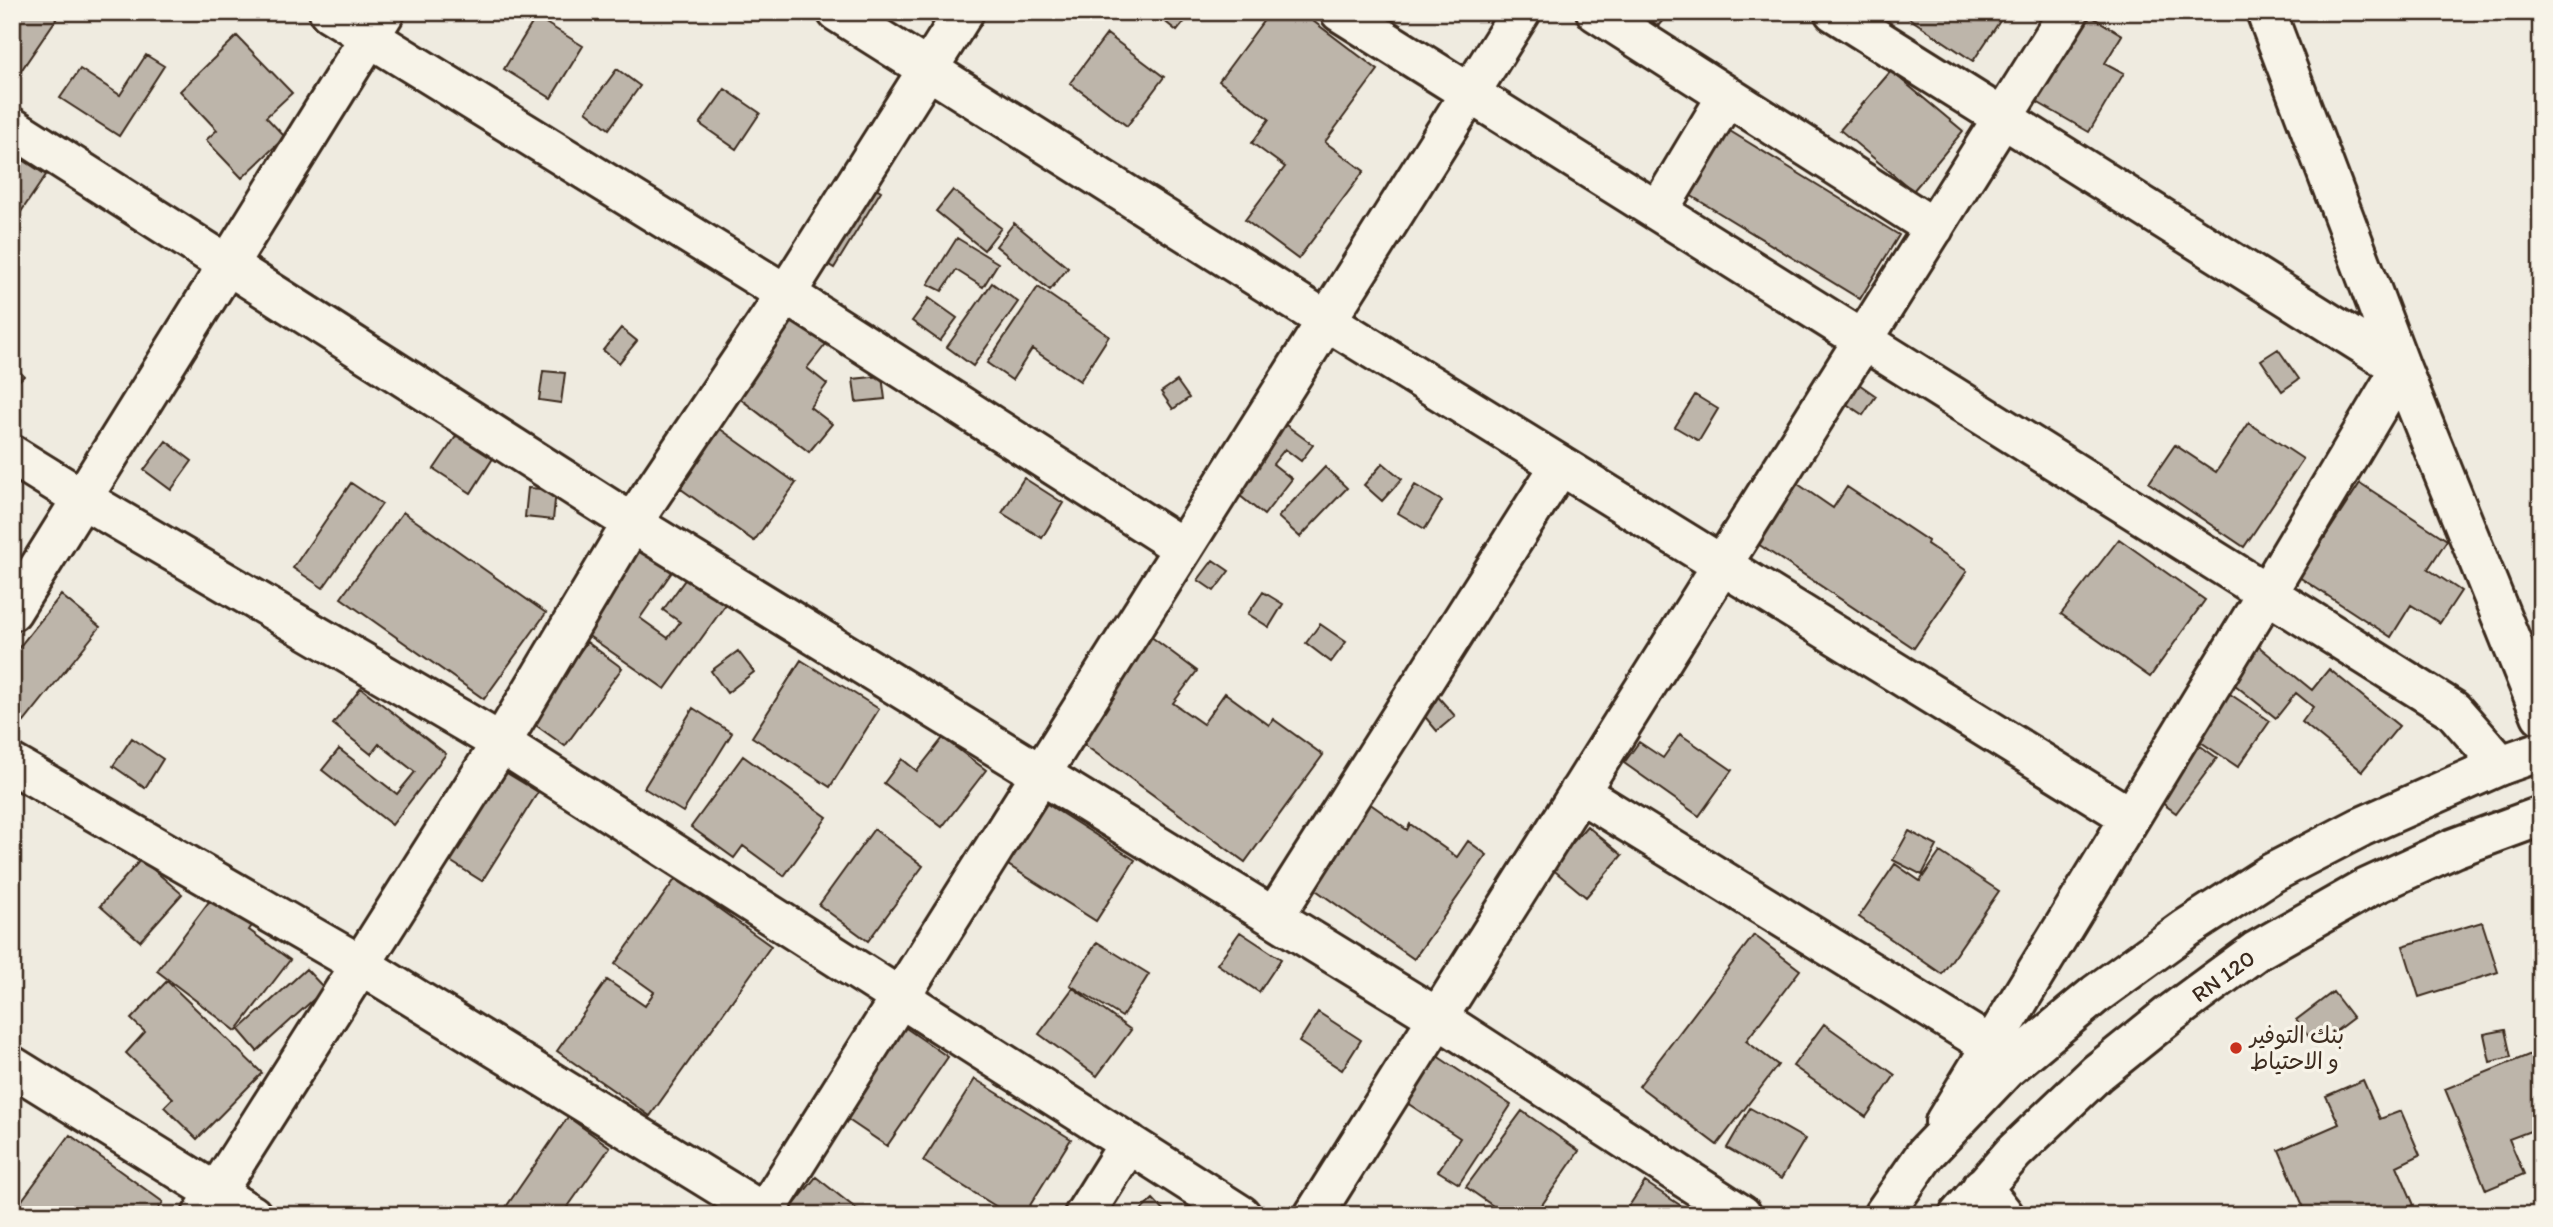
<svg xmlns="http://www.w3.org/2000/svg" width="2553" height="1227" font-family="Itim,'Playpen Sans Arabic',sans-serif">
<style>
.building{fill:#bdb5aa;stroke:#3b2a1e;stroke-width:2}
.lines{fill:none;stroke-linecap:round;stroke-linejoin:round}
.minor-casing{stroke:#3b2a1e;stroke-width:44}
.primary-casing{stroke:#3b2a1e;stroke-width:44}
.minor{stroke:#f7f3e8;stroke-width:38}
.primary{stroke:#f7f3e8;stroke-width:38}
.poi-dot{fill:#c8321e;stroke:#f7f3e8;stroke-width:2.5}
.labels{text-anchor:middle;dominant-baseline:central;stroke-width:7;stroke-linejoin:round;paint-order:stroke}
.street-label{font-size:23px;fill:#3b2a1e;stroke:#f7f3e8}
.poi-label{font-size:23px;fill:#3b2a1e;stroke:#f7f3e8;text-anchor:start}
</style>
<rect width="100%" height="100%" fill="#efebe0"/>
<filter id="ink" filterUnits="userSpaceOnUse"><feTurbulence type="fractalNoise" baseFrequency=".0143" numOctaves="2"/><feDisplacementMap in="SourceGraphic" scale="14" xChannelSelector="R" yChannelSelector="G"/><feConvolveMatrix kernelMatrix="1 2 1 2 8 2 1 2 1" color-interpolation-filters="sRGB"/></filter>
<g filter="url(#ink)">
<path class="building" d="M12 12H61L18 75 12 71Z
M1153 12H1186L1190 15 1177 31Z
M1270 12H1301L1378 70 1325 142 1364 171 1298 259 1245 220 1285 167 1252 143 1269 119 1219 81Z
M1642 12H1670L1658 26Z
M1900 12H2006L1973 61Z
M2084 12 2122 35 2105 63 2124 73 2089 132 2023 94Z
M536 17 583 46 551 98 504 69Z
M1107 34 1164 77 1127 126 1070 83Z
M237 36 292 93 266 117 285 137 242 178 206 140 217 130 180 91Z
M146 55 164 66 119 136 60 98 80 69 120 95Z
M617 69 640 86 609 129 586 111Z
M1891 71 1963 131 1913 191 1840 130Z
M725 89 760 113 736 149 700 124Z
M1725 128 1899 235 1860 299 1685 192Z
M23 160 46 175 12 225V176Z
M865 181 881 191 834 268 818 258Z
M953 190 1001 228 984 250 936 211Z
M1014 223 1068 268 1050 290 996 246Z
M957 238 998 263 983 287 956 270 942 291 928 284Z
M992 283 1018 302 973 366 947 347Z
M1038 287 1109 336 1080 381 1032 349 1012 380 987 363Z
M929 298 957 318 940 341 912 321Z
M785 311 826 344 807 368 827 384 810 407 832 424 809 452 725 387Z
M621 328 637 341 619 363 603 350Z
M2278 349 2299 379 2282 391 2261 360Z
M12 364 24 376 12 387Z
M543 371 565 373 561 403 539 400Z
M882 376 885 399 856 402 853 379Z
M1177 381 1189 398 1173 409 1161 392Z
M1856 382 1876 396 1863 415 1842 401Z
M1695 395 1718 409 1699 441 1675 427Z
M1275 417 1313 445 1301 461 1285 449 1273 464 1292 479 1264 515 1224 483Z
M2249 423 2303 459 2244 547 2149 483 2175 445 2216 472Z
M716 426 796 483 754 541 674 484Z
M461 429 497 452 471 493 434 469Z
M166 441 192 461 171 490 144 470Z
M1383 463 1402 479 1382 501 1364 485Z
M1325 467 1347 488 1300 537 1278 517Z
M1024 478 1063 503 1042 538 1002 513Z
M1795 482 1833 508 1847 487 1928 541 1927 544 1967 571 1914 648 1755 542Z
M351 483 382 504 323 588 293 568Z
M2360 483 2447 540 2428 569 2461 591 2440 623 2411 605 2391 637 2299 577Z
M1415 485 1442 501 1425 529 1398 513Z
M528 488 556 490 553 520 525 517Z
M403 512 546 613 484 699 341 598Z
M2119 539 2205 600 2150 677 2061 614Z
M640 545 674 569 640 618 668 638 680 622 663 610 687 577 726 604 665 689 580 630Z
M1213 560 1229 571 1214 591 1198 580Z
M1263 592 1283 604 1269 627 1248 614Z
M61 595 100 627 24 722 12 712V656Z
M1320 624 1346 642 1331 662 1306 643Z
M1146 633 1197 671 1173 703 1203 724 1225 693 1269 725 1273 719 1323 755 1245 862 1071 735Z
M2252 641 2312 690 2329 669 2399 726 2362 771 2302 722 2313 707 2296 693 2276 718 2224 676Z
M587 642 622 668 565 746 530 721Z
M738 651 754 672 727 693 711 671Z
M801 660 879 709 830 787 752 737Z
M361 688 446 754 392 825 322 770 339 749 397 794 415 772 379 744 371 754 333 724Z
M2221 688 2270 721 2238 767 2189 734Z
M1432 690 1455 716 1437 731 1415 705Z
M693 708 732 733 683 812 644 788Z
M2177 729 2217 758 2176 813 2136 784Z
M1680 734 1732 770 1699 816 1624 763 1639 742 1663 758Z
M132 738 163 759 145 788 113 766Z
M943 738 986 770 942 827 884 783 902 759 917 771Z
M743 756 827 817 784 876 743 846 734 858 691 827Z
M497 767 538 792 482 881 442 856Z
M1036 797 1135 860 1096 921 997 858Z
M1362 798 1407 830 1410 824 1457 857 1468 841 1487 855 1414 959 1303 881Z
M1587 826 1622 855 1586 897 1551 868Z
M874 829 923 866 868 941 819 905Z
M1909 831 1937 846 1922 875 1893 860Z
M1940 852 1999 891 1942 974 1859 917 1895 864 1920 881Z
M141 859 182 894 140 941 100 906Z
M676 878 771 946 650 1116 557 1051 607 980 645 1006 654 992 615 964Z
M214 895 253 924 249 930 290 960 236 1031 157 971Z
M2482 922 2498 972 2419 997 2403 946Z
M1240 932 1281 959 1259 992 1217 964Z
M1754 935 1800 970 1746 1041 1778 1065 1717 1145 1639 1086Z
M1097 942 1149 974 1122 1017 1070 985Z
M306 969 325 989 257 1051 239 1030Z
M167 981 262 1073 197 1139 164 1107 173 1098 126 1053 145 1032 131 1019Z
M1073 988 1131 1030 1097 1076 1039 1034Z
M2333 992 2353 1018 2316 1046 2296 1020Z
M1318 1012 1361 1040 1342 1070 1299 1042Z
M900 1024 948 1057 887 1146 838 1113Z
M1824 1024 1895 1075 1866 1117 1793 1066Z
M2505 1030 2511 1057 2490 1062 2484 1034Z
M2541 1050V1127L2509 1139 2524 1174 2486 1190 2445 1089Z
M1434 1054 1511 1105 1459 1184 1438 1171 1460 1138 1404 1101Z
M975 1079 1071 1139 1024 1215H1010L923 1161Z
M2363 1080 2380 1119 2401 1111 2420 1155 2397 1166 2414 1205 2391 1215H2307L2279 1150 2339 1124 2326 1096Z
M1750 1108 1805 1139 1781 1179 1727 1148Z
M1522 1111 1579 1151 1535 1215H1506L1466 1187Z
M568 1117 610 1147 562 1215H517L506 1207Z
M70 1135 163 1202 154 1215H28L17 1207Z
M816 1177 859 1211 856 1215H786Z
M1645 1182 1695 1215H1623Z
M1153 1199 1168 1215H1136Z"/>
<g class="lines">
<defs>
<path id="minor" d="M329 12 786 294 1183 548
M837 12 1327 321 2130 817
M1340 12 2453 710 2501 765
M1596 12 1934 228
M1834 12 2401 368 2267 593 1945 1122
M2266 12 2401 368 2541 715
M12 127 632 523 1438 1018 1742 1215
M1658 211 1727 96
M12 455 83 499 501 743 1241 1215
M12 611 385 12
M12 764 361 965 764 1213
M1579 792 1991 1046
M1274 917 1560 466
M12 1066 252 1215
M1982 1187 2004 1215
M202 1215 501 743 632 523 786 294 964 12
M763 1215 1521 12
M1084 1215 1129 1143
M1314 1215 2069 12"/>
<path id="primary" d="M1883 1215 1926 1153 2006 1069 2096 994 2187 928 2272 873 2361 827 2501 765 2541 751
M1959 1215 2014 1152 2097 1073 2169 1015 2256 951 2367 888 2454 848 2541 816"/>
</defs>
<use href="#minor" class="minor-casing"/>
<use href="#primary" class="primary-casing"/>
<use href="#minor" class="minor"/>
<use href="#primary" class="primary"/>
</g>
</g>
<circle class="poi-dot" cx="2236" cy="1048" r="7"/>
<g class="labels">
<g class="street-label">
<text transform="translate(2223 976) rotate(-36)">RN 120</text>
</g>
<g class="poi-label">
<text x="2250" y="1035">بنك التوفير<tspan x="2250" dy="26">و الاحتياط</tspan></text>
</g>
</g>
<rect width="2553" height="1227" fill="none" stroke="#f7f3e8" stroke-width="42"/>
<rect x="21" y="21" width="2511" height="1185" fill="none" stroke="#3b2a1e" stroke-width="2.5" filter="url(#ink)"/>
</svg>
